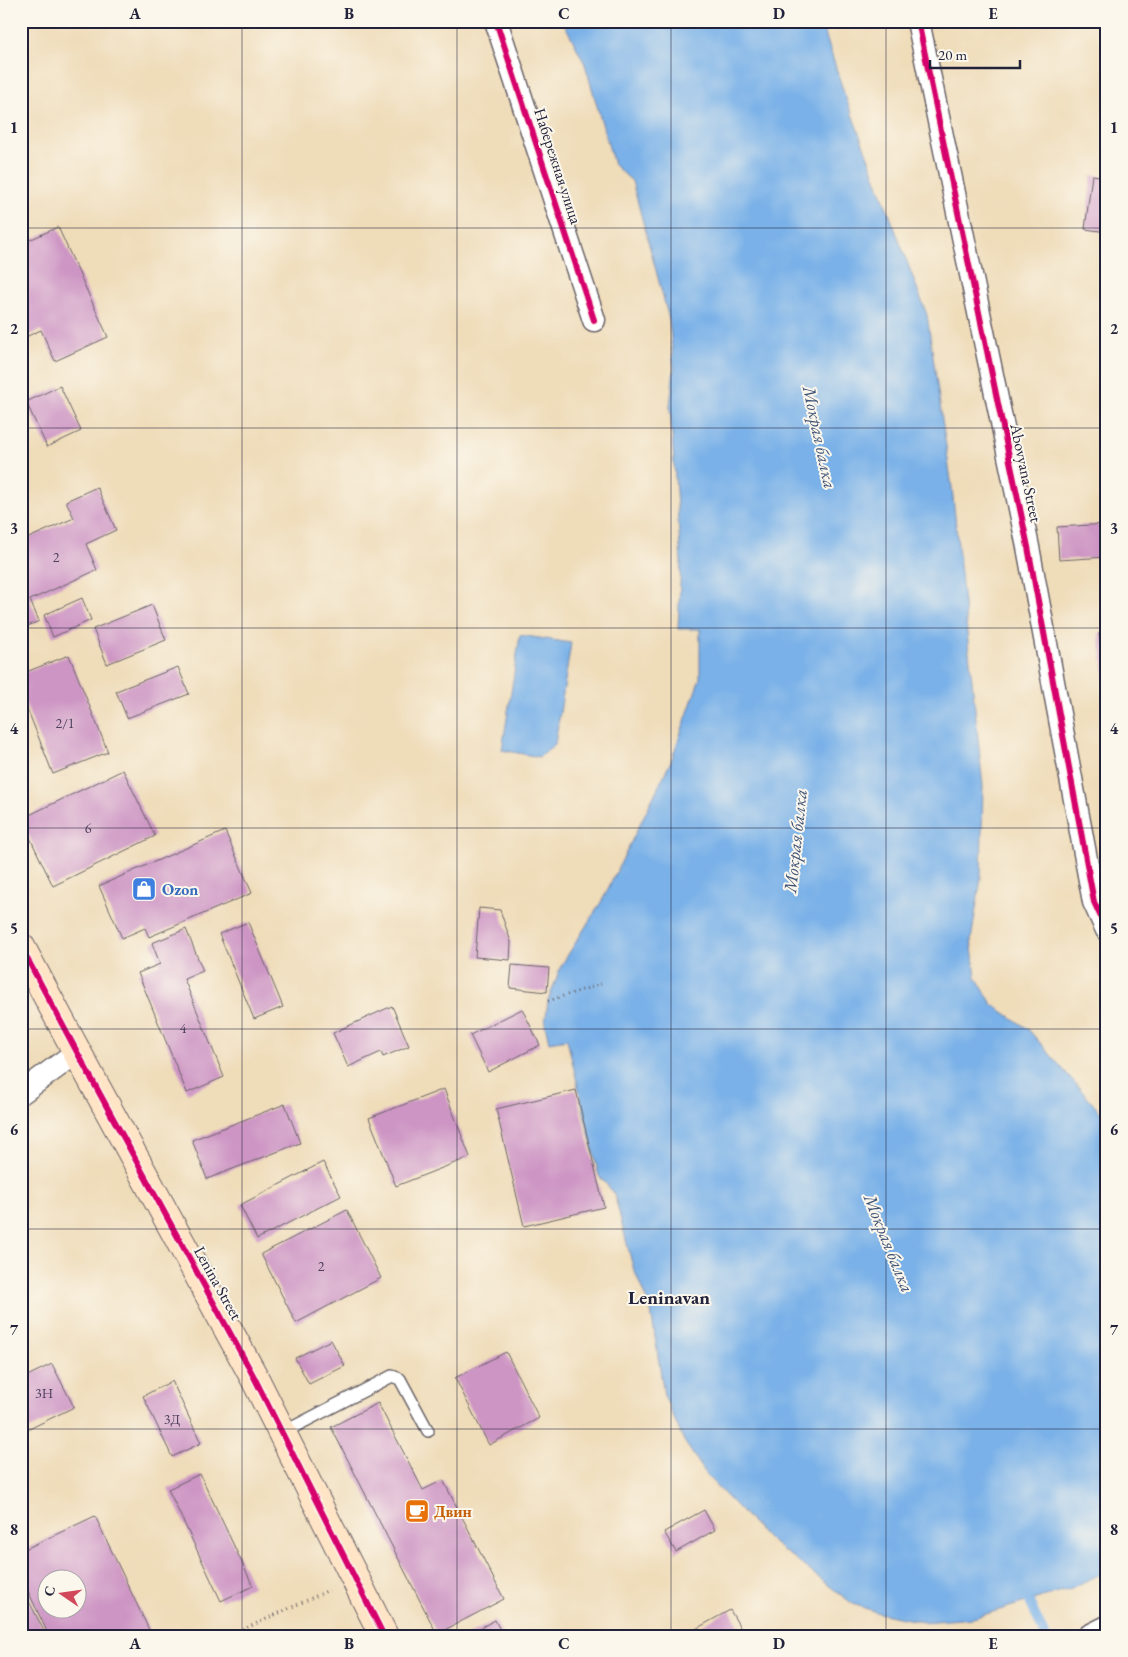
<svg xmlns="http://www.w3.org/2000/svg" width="1128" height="1657" font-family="'EB Garamond',serif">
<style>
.water{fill:#79b1e8;stroke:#4e6a92}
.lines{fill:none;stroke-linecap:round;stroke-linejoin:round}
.stream{stroke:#79b1e8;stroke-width:9}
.building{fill:#cd95c4;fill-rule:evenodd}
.lane-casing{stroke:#6a6367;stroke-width:14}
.street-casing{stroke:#6a6367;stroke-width:25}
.secondary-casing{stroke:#6a6367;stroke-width:30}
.path{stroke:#6a6367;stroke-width:3;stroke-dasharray:1 4;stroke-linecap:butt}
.lane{stroke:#fff;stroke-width:11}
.street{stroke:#fff;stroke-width:22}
.secondary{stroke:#ffe4c6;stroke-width:28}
.cycleway-casing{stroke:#fbf7ec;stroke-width:9}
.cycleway{stroke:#d6006c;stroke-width:6}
.grid{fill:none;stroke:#22223b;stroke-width:1;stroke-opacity:0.55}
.labels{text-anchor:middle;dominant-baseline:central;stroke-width:4;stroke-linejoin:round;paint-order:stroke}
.number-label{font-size:14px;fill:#4d3f5d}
.street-label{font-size:16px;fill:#22223b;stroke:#fbf7ec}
.shop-label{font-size:16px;font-weight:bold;fill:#366cbe;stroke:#fbf7ec;text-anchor:start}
.food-label{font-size:16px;font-weight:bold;fill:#c56008;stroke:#fbf7ec;text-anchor:start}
.water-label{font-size:18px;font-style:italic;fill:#405478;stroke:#fbf7ec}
.quarter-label{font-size:19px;font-weight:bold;fill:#22223b;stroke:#fbf7ec}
.neatline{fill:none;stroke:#22223b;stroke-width:2}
.grid-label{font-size:16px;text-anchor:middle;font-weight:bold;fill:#22223b}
</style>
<rect width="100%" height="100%" fill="#fbf7ec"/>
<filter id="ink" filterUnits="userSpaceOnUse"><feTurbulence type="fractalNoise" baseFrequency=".02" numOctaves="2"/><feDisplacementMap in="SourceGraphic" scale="10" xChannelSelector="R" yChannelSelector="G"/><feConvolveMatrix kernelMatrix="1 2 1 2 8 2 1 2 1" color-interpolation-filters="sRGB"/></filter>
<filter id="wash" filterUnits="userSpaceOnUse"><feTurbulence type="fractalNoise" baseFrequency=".0096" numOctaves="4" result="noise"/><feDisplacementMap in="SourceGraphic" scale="20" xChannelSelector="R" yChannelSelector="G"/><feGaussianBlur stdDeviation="1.12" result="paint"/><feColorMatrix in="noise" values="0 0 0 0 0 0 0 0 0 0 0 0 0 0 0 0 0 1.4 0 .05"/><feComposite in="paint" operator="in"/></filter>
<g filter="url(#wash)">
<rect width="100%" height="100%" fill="#efdcb9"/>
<path class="water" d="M563 21H821L844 93 927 315 952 488 983 786 981 878 971 940 976 977 992 1004 1028 1029 1107 1120V1571L1069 1589 973 1618 923 1622 879 1613 853 1604 767 1538 709 1478 684 1441 664 1395 651 1311 633 1267 614 1193 599 1176 567 1039 549 1042 545 1024 548 1001 561 966 603 899 671 761 700 678V629H678L681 562 670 407 674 368 669 319 632 181 614 165 585 64Z
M520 635 571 643 555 744 539 757 502 750Z"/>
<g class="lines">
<path class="stream" d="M1025 1592 1045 1636"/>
</g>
<g id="blocks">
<path class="building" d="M1092 175 1107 177V232L1085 229Z
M58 227 108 337 55 361 41 330 21 339V233L25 242Z
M60 386 81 431 47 447 26 402Z
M97 487 116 530 86 544 97 570 30 600 39 621 21 629V534L24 540 74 518 66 501Z
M1107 524V557L1059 560 1057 527Z
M82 598 91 620 53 637 44 615Z
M152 605 166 640 107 664 93 629Z
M1107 632V680H1105L1099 633Z
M69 655 108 752 53 774 21 693V674Z
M178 667 189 694 127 718 116 691Z
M123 770 155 836 53 886 21 819Z
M225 831 252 893 149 937 145 928 122 938 99 886Z
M479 908 500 910 511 942 510 960 475 957Z
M248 922 283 1007 254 1019 219 934Z
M186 929 203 971 184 979 224 1077 187 1093 138 973 160 964 152 943Z
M512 965 549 968 547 992 510 988Z
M392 1006 409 1046 383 1057 381 1052 348 1067 333 1033Z
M522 1009 540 1045 488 1072 470 1035Z
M444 1089 470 1157 396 1186 369 1118Z
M576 1090 604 1207 524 1226 496 1109Z
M285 1104 300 1143 207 1179 192 1140Z
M323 1162 341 1196 257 1239 240 1205Z
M347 1210 381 1278 296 1323 261 1254Z
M331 1340 345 1366 309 1384 295 1358Z
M506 1352 539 1418 489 1445 455 1378Z
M52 1364 74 1407 21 1433V1379Z
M172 1381 201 1443 172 1457 143 1396Z
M378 1403 423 1490 443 1480 504 1599 437 1634 331 1427Z
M200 1474 253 1586 221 1601 168 1489Z
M704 1510 715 1530 676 1552 664 1532Z
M95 1516 151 1634 147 1636H49L21 1576V1551ZM48 1580H78V1610H48Z
M21 1585 45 1633 41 1636H21Z
M730 1610 745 1636H683Z
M495 1620 503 1636H465Z"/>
</g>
</g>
<g filter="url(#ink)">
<use href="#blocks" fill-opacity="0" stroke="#6a6367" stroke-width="1"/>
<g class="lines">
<defs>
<path id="lane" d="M282 1433 392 1376 400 1379 428 1431"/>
<path id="street" d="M496 21 594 320
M918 21 1028 547 1094 902 1107 930
M21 1093 77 1052
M1089 1636 1107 1627"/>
<path id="secondary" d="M21 947 77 1052 254 1377 384 1636"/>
</defs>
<use href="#lane" class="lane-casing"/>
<use href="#street" class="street-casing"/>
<use href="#secondary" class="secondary-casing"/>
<path class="path" d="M548 1001 601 984
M229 1636 329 1590"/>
<use href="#lane" class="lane"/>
<use href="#street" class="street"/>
<use href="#secondary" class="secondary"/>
<defs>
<path id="cycleway" d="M496 21 594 320
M918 21 1028 547 1094 902 1107 930
M21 947 77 1052 254 1377 384 1636"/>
</defs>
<use href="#cycleway" class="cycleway-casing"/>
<use href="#cycleway" class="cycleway"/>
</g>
</g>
<path class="grid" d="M242 21V1636M457 21V1636M671 21V1636M886 21V1636M21 228H1107M21 428H1107M21 628H1107M21 828H1107M21 1029H1107M21 1229H1107M21 1429H1107"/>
<defs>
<symbol id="shop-square" viewBox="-11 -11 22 22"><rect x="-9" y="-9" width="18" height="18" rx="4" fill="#3f7fe0" stroke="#fbf7ec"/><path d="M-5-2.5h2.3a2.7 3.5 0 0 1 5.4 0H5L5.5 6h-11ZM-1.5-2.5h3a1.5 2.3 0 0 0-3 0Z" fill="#fff"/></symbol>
<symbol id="cafe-square" viewBox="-11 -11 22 22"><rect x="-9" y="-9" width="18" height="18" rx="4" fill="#e8710a" stroke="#fbf7ec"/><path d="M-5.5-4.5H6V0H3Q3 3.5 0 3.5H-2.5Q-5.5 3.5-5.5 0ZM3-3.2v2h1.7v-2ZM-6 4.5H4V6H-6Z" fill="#fff"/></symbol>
</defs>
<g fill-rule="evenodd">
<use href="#shop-square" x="130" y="875" width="28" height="28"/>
<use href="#cafe-square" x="403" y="1497" width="28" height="28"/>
</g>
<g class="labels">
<g class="number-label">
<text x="56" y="557">2</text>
<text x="65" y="723">2/1</text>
<text x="88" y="828">6</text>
<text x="183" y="1028">4</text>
<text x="321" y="1266">2</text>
<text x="44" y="1393">3Н</text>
<text x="172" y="1419">3Д</text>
</g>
<g class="street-label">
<text transform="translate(558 166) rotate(72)">Набережная улица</text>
<text transform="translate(1026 473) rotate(78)">Abovyana Street</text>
<text transform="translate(218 1283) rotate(61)">Lenina Street</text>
</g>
<g class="shop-label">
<text x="162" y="889">Ozon</text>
</g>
<g class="food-label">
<text x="434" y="1511">Двин</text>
</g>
<g class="water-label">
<text transform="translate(820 437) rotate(78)">Мокрая балка</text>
<text transform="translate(795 841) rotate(-84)">Мокрая балка</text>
<text transform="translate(889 1243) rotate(68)">Мокрая балка</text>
</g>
<g class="quarter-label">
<text x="669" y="1297">Leninavan</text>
</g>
</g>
<rect width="1128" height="1657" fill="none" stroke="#fbf7ec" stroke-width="55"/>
<g transform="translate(62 1594) rotate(283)"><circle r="24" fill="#fbf7ec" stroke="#a4a2a5"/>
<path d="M0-4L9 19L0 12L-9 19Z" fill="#d1495b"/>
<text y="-8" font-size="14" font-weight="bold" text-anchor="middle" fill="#22223b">С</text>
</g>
<path d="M930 60v8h90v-8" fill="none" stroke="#22223b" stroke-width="2.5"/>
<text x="938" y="60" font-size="15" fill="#22223b" stroke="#fbf7ec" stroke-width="4" paint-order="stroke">20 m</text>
<rect x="28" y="28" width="1072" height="1602" class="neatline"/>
<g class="grid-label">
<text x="135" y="19">A</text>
<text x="349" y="19">B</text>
<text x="564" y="19">C</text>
<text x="779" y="19">D</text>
<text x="993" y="19">E</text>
<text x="14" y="133">1</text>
<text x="1114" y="133">1</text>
<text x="14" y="334">2</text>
<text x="1114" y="334">2</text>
<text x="14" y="534">3</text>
<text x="1114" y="534">3</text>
<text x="14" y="734">4</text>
<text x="1114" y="734">4</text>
<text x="14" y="934">5</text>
<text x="1114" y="934">5</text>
<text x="14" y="1135">6</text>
<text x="1114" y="1135">6</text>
<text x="14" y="1335">7</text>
<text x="1114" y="1335">7</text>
<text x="14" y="1535">8</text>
<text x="1114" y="1535">8</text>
<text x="135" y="1649">A</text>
<text x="349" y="1649">B</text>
<text x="564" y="1649">C</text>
<text x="779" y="1649">D</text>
<text x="993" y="1649">E</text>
</g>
</svg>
